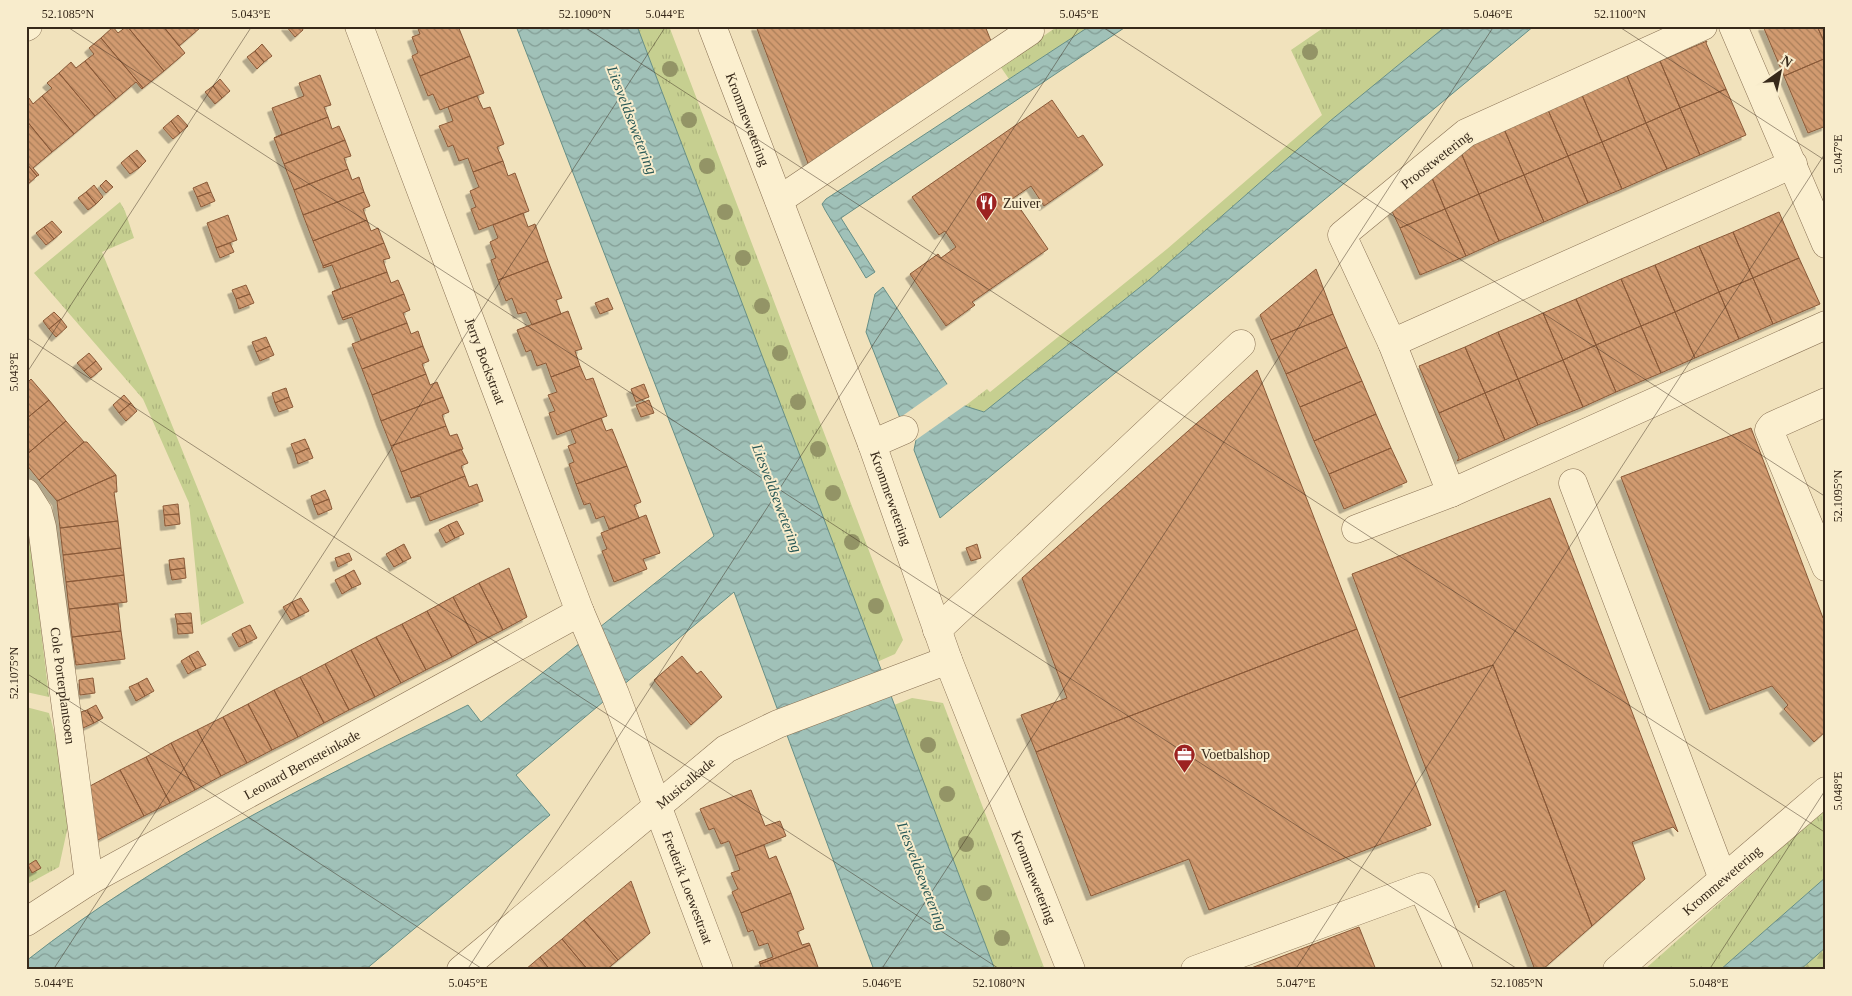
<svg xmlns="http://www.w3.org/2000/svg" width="1852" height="996" font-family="'Times New Roman',serif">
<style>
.grass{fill:url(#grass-tufts)}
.forest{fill:url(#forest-firs)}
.water{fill:url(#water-waves);stroke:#678f86}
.pier{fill:#f1e2bc}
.building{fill:url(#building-back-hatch);stroke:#8a5a39;filter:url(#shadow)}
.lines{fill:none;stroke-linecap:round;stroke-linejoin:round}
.minor-casing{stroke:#897154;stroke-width:29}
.minor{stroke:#fbefcf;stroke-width:28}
.tree{fill:#939466}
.ticks{fill:none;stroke:#37291a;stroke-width:1;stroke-opacity:0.45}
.labels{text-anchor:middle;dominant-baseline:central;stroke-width:4;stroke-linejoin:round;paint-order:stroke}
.street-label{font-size:14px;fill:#37291a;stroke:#f8eccc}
.poi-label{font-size:14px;fill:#37291a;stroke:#f8eccc;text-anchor:start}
.water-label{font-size:15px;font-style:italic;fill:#285856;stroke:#f8eccc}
.neatline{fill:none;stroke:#37291a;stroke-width:2}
.ticks-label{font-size:12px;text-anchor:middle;fill:#37291a}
</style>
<defs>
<pattern id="grass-tufts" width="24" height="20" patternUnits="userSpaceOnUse" patternTransform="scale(1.25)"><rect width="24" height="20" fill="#c6cf90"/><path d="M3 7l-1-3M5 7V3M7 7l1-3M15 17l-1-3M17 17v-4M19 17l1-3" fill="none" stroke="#abb27c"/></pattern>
<pattern id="forest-firs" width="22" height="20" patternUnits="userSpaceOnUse" patternTransform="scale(1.25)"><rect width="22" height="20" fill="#c6cf90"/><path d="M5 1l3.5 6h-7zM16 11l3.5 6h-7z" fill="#abb27c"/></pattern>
<pattern id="water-waves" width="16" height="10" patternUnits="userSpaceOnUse" patternTransform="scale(1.25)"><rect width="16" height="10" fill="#a0c1b8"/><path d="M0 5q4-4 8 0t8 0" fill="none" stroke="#839d95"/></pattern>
<pattern id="building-back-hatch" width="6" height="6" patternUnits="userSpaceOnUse" patternTransform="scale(1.25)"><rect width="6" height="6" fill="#d19a6f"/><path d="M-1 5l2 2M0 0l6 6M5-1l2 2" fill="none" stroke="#aa7e5a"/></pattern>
<filter id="shadow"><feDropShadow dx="-4.5" dy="4.5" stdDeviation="0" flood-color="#0004"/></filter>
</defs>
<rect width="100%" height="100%" fill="#f1e2bc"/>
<path class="grass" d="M637 26H669L903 640 895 654 877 662Z
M1058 26H1090L1009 79 1000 66Z
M1326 26H1446L1330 121 1149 280 984 412 965 406 987 389 990 392 1167 249 1322 115 1291 50Z
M120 202 125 211 134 238 102 252 244 603 201 625 189 503 143 399 34 273Z
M30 538 49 697 26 692V540Z
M912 698 943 703 1045 970H995L894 705Z
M26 707 49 713 69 785 71 812 59 867 26 885Z
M1826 808V877L1720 970H1644Z"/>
<path class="forest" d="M1826 947V970H1800Z"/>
<path class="water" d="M516 26H637L995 970H874L734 592 516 775 550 815 365 970H26V961C161 855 316 781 468 705L481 722 714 536Z
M1090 26H1127L841 218 875 272 866 278 825 210 822 204 826 199Z
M1446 26H1534L940 518 914 450 916 440 900 418 866 332 875 294 883 287 947 384 965 406 984 412 1149 280 1330 121Z
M1826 877V947L1800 970H1720Z"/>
<path class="pier" d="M949 383 967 404 913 442 898 419Z"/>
<path class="building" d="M127 26 164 71 143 88 101 38 113 27 118 33Z
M127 26H163L185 53 164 71Z
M163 26H199L200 28 179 46Z
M286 26H301L303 30 295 37Z
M417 26H458L470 56 420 76 412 56 418 53 412 37 420 34Z
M756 26H985L991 41 809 166Z
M1763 26H1817L1826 46V58L1784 76Z
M1817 26H1826V46Z
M101 38 143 88 142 89 136 82 116 99 85 61 94 54 89 48Z
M1707 41 1706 43 1726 89 1680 108 1660 61Z
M262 44 272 56 264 62 255 51Z
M255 51 264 62 257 69 247 57Z
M470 56 484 93 440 110 433 94 428 96 420 76Z
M1826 58V126L1808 133 1784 76Z
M85 61 116 99 95 116 59 73 71 62 76 68Z
M1660 61 1680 108 1646 123 1627 76Z
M59 73 95 116 74 134 42 96 52 88 47 83Z
M320 75 331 105 324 107 328 117 274 138 282 134 272 108 304 96 299 83Z
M1627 76 1646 123 1602 142 1582 95Z
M220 79 230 91 222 98 213 86Z
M213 86 222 98 215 104 205 92Z
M1726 89 1746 135 1700 155 1680 108Z
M1582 95 1602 142 1568 156 1548 110Z
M42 96 74 134 52 152 26 120V100L29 98 33 104Z
M477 96 483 109 490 107 504 144 497 147 503 161 473 172 468 158 459 161 453 145 448 147 439 126 453 121 448 107Z
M1052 100 1078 138 1083 135 1103 165 1044 206 1031 186 1009 201 1014 207 1017 204 1048 249 972 302 975 305 946 326 910 274 938 254 941 258 956 247 945 231 939 235 912 197Z
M1680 108 1700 155 1667 169 1646 123Z
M1548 110 1568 156 1524 175 1504 129Z
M178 115 188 126 180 133 171 121Z
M328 117 332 129 339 126 345 140 284 164 274 138Z
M26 120 52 152 33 168 39 175 37 176 26 163Z
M171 121 180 133 173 139 163 128Z
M1646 123 1667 169 1622 189 1602 142Z
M1504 129 1524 175 1479 194 1459 148Z
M345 140 351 156 344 158 348 169 294 190 284 164Z
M1602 142 1622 189 1588 203 1568 156Z
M1459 148 1479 194 1445 209 1430 173Z
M137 150 146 161 139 168 129 156Z
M129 156 139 168 130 174 121 163Z
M1568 156 1588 203 1544 222 1524 175Z
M503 161 508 176 515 173 529 211 479 230 471 209 476 207 470 191 479 187 473 172Z
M26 163 37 176 26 186Z
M348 169 352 180 359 177 364 192 303 215 294 190Z
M1430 173 1445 209 1400 228 1390 207Z
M1524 175 1544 222 1499 241 1479 194Z
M106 180 113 187 106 193 100 186Z
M207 182 211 192 197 197 193 188Z
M94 185 103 197 96 204 86 192Z
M86 192 96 204 88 210 78 198Z
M211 192 215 201 201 207 197 197Z
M364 192 370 206 363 209 367 220 313 241 303 215Z
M1479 194 1499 241 1466 256 1445 209Z
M1445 209 1466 256 1420 275 1400 228Z
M1779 212 1799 258 1753 278 1733 232Z
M523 213 528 227 535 224 548 261 498 280 491 260 496 258 490 242 498 238 493 225Z
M228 215 237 240 216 248 207 223Z
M367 220 371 231 378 228 384 243 323 266 313 241Z
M52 221 62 232 54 239 44 227Z
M44 227 54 239 46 245 36 233Z
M1733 232 1753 278 1719 292 1699 246Z
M230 243 234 252 220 258 216 248Z
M384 243 390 258 383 260 387 272 332 292 341 288 332 265 323 268V266Z
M1699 246 1719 292 1675 312 1655 265Z
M1799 258 1820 304 1773 324 1753 278Z
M548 261 562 298 556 300 561 314 532 325 526 312 518 314 512 298 506 301 498 280Z
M1655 265 1675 312 1641 326 1621 279Z
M1316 269 1333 314 1271 340 1260 315Z
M387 272 391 283 398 280 404 294 342 318 332 292Z
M1753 278 1773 324 1739 339 1719 292Z
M1621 279 1641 326 1596 345 1576 299Z
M246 285 250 294 236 299 232 290Z
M1719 292 1739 339 1695 358 1675 312Z
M250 294 254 303 239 309 236 299Z
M404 294 410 310 403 313 407 323 361 340 352 317 343 320 342 318Z
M608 298 613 309 600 314 595 303Z
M1576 299 1596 345 1563 360 1543 313Z
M568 311 582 349 575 351 580 366 551 377 546 363 537 366 531 350 526 352 517 330Z
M54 312 61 319 49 329 43 321Z
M1675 312 1695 358 1661 373 1641 326Z
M1543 313 1563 360 1518 379 1498 332Z
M1333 314 1347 347 1286 374 1271 340Z
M61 319 67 327 56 337 49 329Z
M407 323 411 334 418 331 423 346 362 369 352 344Z
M1641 326 1661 373 1616 392 1596 345Z
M1498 332 1518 379 1485 393 1465 347Z
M266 337 270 346 256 352 252 342Z
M1596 345 1616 392 1583 407 1563 360Z
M270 346 274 355 260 361 256 352Z
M423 346 429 361 422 364 426 374 372 395 362 369Z
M1347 347 1362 381 1300 407 1286 374Z
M1465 347 1485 393 1439 413 1419 366Z
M89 353 96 361 84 371 77 363Z
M1563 360 1583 407 1538 425 1518 379Z
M96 361 102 369 91 378 84 371Z
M580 366 586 380 593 378 607 416 557 435 549 413 555 411 548 395 557 392 551 377Z
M1257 370 1357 629 1036 752 1021 715 1067 698 1022 578Z
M426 374 430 385 437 382 443 397 381 421 372 395Z
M31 379 49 400 26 419V384Z
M1518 379 1538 425 1505 440 1485 393Z
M1362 381 1376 414 1314 441 1300 407Z
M644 384 649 397 636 402 631 389Z
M286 388 289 397 275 403 272 393Z
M1485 393 1505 440 1457 461 1459 458 1439 413Z
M124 395 131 403 119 413 113 405Z
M289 397 293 407 279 412 275 403Z
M443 397 449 412 442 415 446 426 391 446 381 421Z
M49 400 66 421 26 455V419Z
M649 400 654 413 641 417 636 405Z
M131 403 137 411 126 421 119 413Z
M1376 414 1391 448 1329 474 1314 441Z
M601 418 606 431 612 429 627 466 576 484 569 464 574 462 568 446 576 443 571 430Z
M66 421 84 442 39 480 26 464V455Z
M446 426 450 436 457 434 463 449 401 472 391 446Z
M1751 428 1823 618 1826 616V731L1814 742 1784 709 1788 705 1772 686 1710 710 1621 477Z
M305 439 309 448 295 454 291 444Z
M84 442H87L116 475 57 501 39 480Z
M309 448 313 458 298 464 295 454Z
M1391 448 1407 482 1344 509 1329 474Z
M461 449 468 463 461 466 465 476 411 498 401 472Z
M627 466 641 502 634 505 639 518 609 529 604 516 596 519 590 503 584 505 576 484Z
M116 475 117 492H114L118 521 60 528 57 501Z
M465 476 469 487 477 484 483 501 430 521 420 496 411 498Z
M325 490 329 499 314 505 311 496Z
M1550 498 1678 832 1673 827 1632 842 1645 879 1592 926 1493 665 1399 698 1352 574Z
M329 499 332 509 318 515 314 505Z
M178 504 179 514 164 515 163 506Z
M179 514 180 524 165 526 164 515Z
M646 515 660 553 643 559 647 569 614 582 602 551 607 549 601 533Z
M118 521 121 548 63 555 60 528Z
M457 521 464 534 455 538 448 525Z
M448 525 455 538 446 543 439 530Z
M404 544 411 558 403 562 395 549Z
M977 544 981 558 971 561 966 548Z
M121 548 124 575 66 582 63 555Z
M395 549 403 562 394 567 386 554Z
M349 553 352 560 338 567 335 558Z
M184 558 185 568 170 570 169 560Z
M185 568 186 578 172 580 170 570Z
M509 568 527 617 503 630 479 583Z
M354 570 361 584 352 588 345 575Z
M124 575 127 602 69 609 66 582Z
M345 575 352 588 342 594 335 580Z
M479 583 503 630 477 643 453 597Z
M453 597 477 643 452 657 427 611Z
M301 598 309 611 299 616 292 602Z
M292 602 299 616 291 620 283 607Z
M118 604 121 631 72 637 69 609Z
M427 611 452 657 426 670 402 624Z
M191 613 192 623 177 624 175 614Z
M192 623 193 633 178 634 177 624Z
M402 624 426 670 401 683 376 637Z
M250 625 257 638 247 643 241 629Z
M241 629 247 643 239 647 232 634Z
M1357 629 1431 825 1209 910 1189 859 1091 896 1036 752Z
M121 631 125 659 76 665 72 637Z
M376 637 401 683 375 697 351 650Z
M351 650 375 697 349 710 325 664Z
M198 651 206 665 196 669 189 656Z
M189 656 196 669 188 674 181 661Z
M682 656 697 674 701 671 722 697 691 725 654 680Z
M325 664 349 710 324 723 300 677Z
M1493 665 1592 926 1542 970H1535L1505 890 1479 901V908L1399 698Z
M300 677 324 723 298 737 274 690Z
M93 678 95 693 80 695 79 680Z
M147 678 154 691 145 696 138 683Z
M138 683 145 696 136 701 129 687Z
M274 690 298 737 272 750 248 704Z
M248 704 272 750 247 763 223 717Z
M96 705 103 718 94 723 87 710Z
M87 710 94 723 83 728 81 712Z
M223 717 247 763 221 776 197 730Z
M197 730 221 776 195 790 171 743Z
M171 743 195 790 170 803 146 757Z
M146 757 170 803 144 816 120 770Z
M120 770 144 816 96 841 90 786Z
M751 790 765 826 780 821 786 836 735 856 729 841 721 844 714 828 709 830 700 809Z
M764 845 769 859 776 856 791 893 741 913 732 892 738 889 731 873 740 870 735 856Z
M36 860 41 868 32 873 28 865Z
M631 881 650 933 618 960 584 920Z
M791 893 804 929 797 932 802 945 809 943 810 945 760 964 759 962 773 957 768 943 759 946 753 930 748 932 741 913Z
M584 920 618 960 606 970H588L562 939Z
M1359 927 1376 970H1246Z
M562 939 588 970H550L540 957Z
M810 945 819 970H762L760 964Z
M540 957 550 970H525Z"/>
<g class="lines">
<defs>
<g id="minor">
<path id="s1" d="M359 26 580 612 615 694 719 970"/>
<path id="s2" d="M712 26 872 444 948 660 1071 970"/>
<path d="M1703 26 1466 133 1342 235 1392 343 1793 164"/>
<path d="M1733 26 1826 244"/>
<path d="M26 27 28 26"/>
<path d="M779 200 1030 31 1028 26"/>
<path d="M1392 343 1451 493"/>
<path d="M1826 402 1772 426 1769 430 1826 567"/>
<path d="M872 444 904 430"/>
<path d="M1573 483 1723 879"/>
<path id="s3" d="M26 493 38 512 42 527 89 881"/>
<path d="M1356 529 1451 493 1826 325"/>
<path d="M937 630 1241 344"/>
<path id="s4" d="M26 922 89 881 580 612"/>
<path id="s5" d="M461 970 726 749 778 724 948 660"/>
<path d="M1195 970 1422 887 1459 970"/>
<path id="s6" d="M1617 970 1826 791"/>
</g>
</defs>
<use href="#minor" class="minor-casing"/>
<use href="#minor" class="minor"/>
</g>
<g class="tree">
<circle cx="1310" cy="52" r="8"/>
<circle cx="670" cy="69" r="8"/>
<circle cx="689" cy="120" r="8"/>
<circle cx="707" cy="166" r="8"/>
<circle cx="725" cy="212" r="8"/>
<circle cx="743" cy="258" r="8"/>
<circle cx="762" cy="306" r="8"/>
<circle cx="780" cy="353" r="8"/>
<circle cx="798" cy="402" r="8"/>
<circle cx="818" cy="449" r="8"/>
<circle cx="833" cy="493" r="8"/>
<circle cx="852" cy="542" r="8"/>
<circle cx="876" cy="606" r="8"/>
<circle cx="928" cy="745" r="8"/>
<circle cx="947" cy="794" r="8"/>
<circle cx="966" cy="844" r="8"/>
<circle cx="984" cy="893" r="8"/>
<circle cx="1002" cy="938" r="8"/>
</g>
<path class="ticks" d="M66 26 1519 970M583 26 1826 833M1101 26 1826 497M1618 26 1826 161M26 337 1001 970M26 374 252 26M26 673 484 970M53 970 666 26M467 970 1080 26M881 970 1494 26M1295 970 1826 152M1709 970 1826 789"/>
<defs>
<symbol id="restaurant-pin" viewBox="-11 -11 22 30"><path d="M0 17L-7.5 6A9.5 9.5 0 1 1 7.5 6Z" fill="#9c2221" stroke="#f8eccc"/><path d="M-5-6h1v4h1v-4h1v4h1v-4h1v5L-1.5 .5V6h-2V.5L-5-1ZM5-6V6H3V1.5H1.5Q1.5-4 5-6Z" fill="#fff"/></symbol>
<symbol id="office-pin" viewBox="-11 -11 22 30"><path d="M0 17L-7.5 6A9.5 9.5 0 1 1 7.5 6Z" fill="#9c2221" stroke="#f8eccc"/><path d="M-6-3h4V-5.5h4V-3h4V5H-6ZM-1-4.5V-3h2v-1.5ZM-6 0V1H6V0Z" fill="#fff"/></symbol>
</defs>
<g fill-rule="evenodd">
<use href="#restaurant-pin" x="974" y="190" width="25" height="34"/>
<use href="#office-pin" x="1172" y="742" width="25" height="34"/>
</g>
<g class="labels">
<g class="street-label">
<text stroke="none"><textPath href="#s2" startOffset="100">Krommewetering</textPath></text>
<text transform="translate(1436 160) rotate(-38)">Proostwetering</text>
<text stroke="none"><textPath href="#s1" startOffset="358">Jerry Bockstraat</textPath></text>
<text stroke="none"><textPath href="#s2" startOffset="505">Krommewetering</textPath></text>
<text stroke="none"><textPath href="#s3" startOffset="198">Cole Porterplantsoen</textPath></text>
<text stroke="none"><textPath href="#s4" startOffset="318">Leonard Bernsteinkade</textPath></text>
<text stroke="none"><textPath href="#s5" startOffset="292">Musicalkade</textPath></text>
<text stroke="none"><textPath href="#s2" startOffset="910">Krommewetering</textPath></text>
<text stroke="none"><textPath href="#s6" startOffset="138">Krommewetering</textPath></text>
<text stroke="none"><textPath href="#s1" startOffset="922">Frederik Loewestraat</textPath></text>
</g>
<g class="poi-label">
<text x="1003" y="203">Zuiver</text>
<text x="1201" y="754">Voetbalshop</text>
</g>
<g class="water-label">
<text transform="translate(632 120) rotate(69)">Liesveldsewetering</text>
<text transform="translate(777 498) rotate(69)">Liesveldsewetering</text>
<text transform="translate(922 876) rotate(69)">Liesveldsewetering</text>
</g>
</g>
<rect width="1852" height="996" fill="none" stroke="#f8eccc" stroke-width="55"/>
<g transform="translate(1780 72) rotate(33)" stroke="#f8eccc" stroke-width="4" paint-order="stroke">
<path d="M0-4L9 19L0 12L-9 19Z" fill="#37291a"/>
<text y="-8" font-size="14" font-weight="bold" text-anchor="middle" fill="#37291a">N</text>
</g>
<rect x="28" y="28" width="1796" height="940" class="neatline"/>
<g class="ticks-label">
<text x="68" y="18">52.1085°N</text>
<text x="251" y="18">5.043°E</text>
<text x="585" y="18">52.1090°N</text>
<text x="665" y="18">5.044°E</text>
<text x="1079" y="18">5.045°E</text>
<text x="1493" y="18">5.046°E</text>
<text x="1620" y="18">52.1100°N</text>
<text transform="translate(1838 154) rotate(-90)" y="4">5.047°E</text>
<text transform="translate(14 372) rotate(-90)" y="4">5.043°E</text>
<text transform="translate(1838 496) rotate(-90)" y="4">52.1095°N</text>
<text transform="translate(14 673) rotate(-90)" y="4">52.1075°N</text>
<text transform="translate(1838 791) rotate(-90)" y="4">5.048°E</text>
<text x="54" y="987">5.044°E</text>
<text x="468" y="987">5.045°E</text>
<text x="882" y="987">5.046°E</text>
<text x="999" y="987">52.1080°N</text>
<text x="1296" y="987">5.047°E</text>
<text x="1517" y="987">52.1085°N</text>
<text x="1709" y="987">5.048°E</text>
</g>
</svg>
